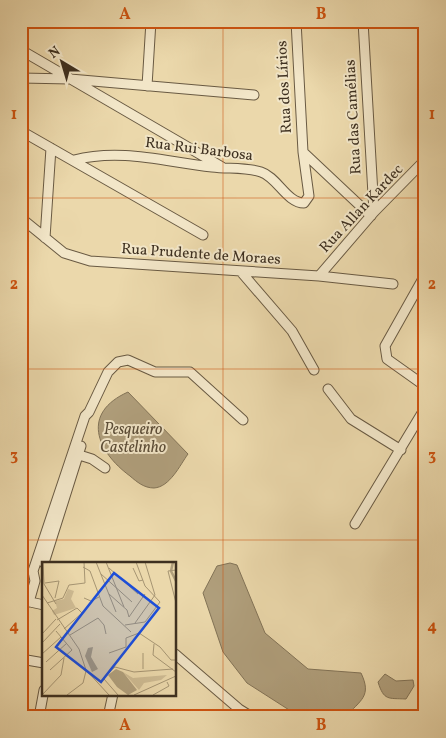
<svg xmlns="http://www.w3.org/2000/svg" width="446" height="738" font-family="Vollkorn,serif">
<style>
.water{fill:#b09f7c;stroke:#827357}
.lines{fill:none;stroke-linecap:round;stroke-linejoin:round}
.minor-casing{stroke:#695a43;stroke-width:11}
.minor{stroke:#f2e6c8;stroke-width:9}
.grid{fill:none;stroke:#ce530f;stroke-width:1;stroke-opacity:0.55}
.labels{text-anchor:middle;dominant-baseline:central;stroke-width:4;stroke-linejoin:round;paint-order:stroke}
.street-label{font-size:15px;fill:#3e3020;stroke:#f2e6c8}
.water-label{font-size:16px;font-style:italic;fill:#5a4c37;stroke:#f2e6c8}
.inset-river{fill:none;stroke:#b09f7c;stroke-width:2.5}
.inset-road{fill:none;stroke:#a69573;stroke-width:1}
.view{fill:#1d4ed8;fill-opacity:0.15;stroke:#1d4ed8;stroke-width:2.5}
.inset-edge{fill:none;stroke:#3e3020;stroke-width:2.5}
.neatline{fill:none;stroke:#ce530f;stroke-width:2}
.grid-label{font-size:16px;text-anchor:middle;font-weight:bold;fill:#ce530f}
</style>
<rect width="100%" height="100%" fill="#ebd8ab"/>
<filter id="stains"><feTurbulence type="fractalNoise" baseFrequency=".004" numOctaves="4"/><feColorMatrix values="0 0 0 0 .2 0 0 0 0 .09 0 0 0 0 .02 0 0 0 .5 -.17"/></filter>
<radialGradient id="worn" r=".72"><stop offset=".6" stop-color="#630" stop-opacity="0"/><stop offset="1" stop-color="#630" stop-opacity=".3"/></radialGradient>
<path class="water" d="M128 392 188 454C180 465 170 487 154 488 144 488 137 482 130 476 96 451 81 413 128 392Z
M230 563 237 565 265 633 308 669 361 673C372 696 361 700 345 717L297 715 247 683 223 652 203 593 217 566Z
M385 674 396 681 413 680 414 686 406 699C388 698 384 701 378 682Z"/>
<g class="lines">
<defs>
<path id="minor" d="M363 21 374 212
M425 21V24
M21 50 222 167
M21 78 70 79 254 95
M147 86 151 21
M21 131 203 235
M303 152 371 216
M74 160C122 148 165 162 212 167 228 169 246 167 261 172 277 177 287 203 304 203L309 196 303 152 296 21
M21 218 64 253 90 261 319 276 393 284
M45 238 51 148
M242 273 292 331 314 370
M425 275 385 346 387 359 425 386
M319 276 374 212 425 160
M328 389 351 419 401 450
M73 453 92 459 105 468
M355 524 425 408
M44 563 81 446
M21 600 44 605
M29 602 35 581 33 571 85 416 89 412 108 372 118 362 128 360 155 372H190L243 420
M175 654 239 709 252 717
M21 659 44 663
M39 717 44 690
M108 717 113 694"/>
</defs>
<use href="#minor" class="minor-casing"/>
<use href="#minor" class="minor"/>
</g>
<path class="grid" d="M223 21V717M21 198H425M21 369H425M21 540H425"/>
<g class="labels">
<g class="street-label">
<text transform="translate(285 87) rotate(-93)">Rua dos Lírios</text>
<text transform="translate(354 117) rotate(-93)">Rua das Camélias</text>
<text transform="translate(199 150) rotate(7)">Rua Rui Barbosa</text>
<text transform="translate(362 209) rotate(-47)">Rua Allan Kardec</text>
<text transform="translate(201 255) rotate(4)">Rua Prudente de Moraes</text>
</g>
<g class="water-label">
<text x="133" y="430">Pesqueiro<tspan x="133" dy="18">Castelinho</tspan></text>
</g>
</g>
<g transform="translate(42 562)">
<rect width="134" height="134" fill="#ebd8ab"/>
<path d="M26 27 32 29 29 37 34 46 12 53 10 49 15 46 13 39 22 37ZM81 110 91 116 125 113 119 118 102 121 97 128Z" fill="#cebb93"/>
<path d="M51 85 49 95 56 107 50 110 43 94 46 86ZM74 107 81 110 95 128 86 133 75 125 66 113Z" fill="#b09f7c"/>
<path class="inset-river" d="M131 0 129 9 134 19"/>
<path class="inset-road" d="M1 0 2 22 14 42M54 0 74 50M64 0 82 45M103 0 113 33M41 5 48 9 61 44 89 70M67 6 96 32M91 6 97 19 101 18M134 8 126 9 134 41M59 12 90 40M3 21 17 19 13 36M67 32 85 48 87 55M0 33 37 87 44 108 67 133M21 36 27 23 43 21 42 0M42 36 49 39 57 35M5 41 21 36M87 55 103 32M15 58 35 46 40 51 22 67M93 61 113 33M83 63 103 60 118 40 103 24 94 0M0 72 14 57M28 73 56 56 62 63 64 72M0 81 18 62M112 82 111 93 134 110M67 91 84 85V76L97 71 118 85 129 98H134M101 91V107M0 92 19 75M4 100 25 81M8 108 30 88 14 69M61 116 73 105 92 110 131 107M62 117 76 133M0 133 19 113 22 96M25 133 41 121 44 109M92 133 134 114M111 133 127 124 125 120"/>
<path class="view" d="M72 11 117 46 59 120 14 85Z"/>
<rect width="134" height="134" class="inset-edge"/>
</g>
<rect width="446" height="738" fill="none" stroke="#ebd8ab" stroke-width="55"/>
<g transform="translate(62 62) rotate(322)" stroke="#f2e6c8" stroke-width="4" paint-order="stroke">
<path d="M0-4L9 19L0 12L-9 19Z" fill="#3e3020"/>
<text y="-8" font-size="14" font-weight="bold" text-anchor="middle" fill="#3e3020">N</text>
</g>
<rect x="28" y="28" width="390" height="682" class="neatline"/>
<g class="grid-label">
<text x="125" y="19">A</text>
<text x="321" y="19">B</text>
<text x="14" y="119">1</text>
<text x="432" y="119">1</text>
<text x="14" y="289">2</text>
<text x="432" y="289">2</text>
<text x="14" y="460">3</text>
<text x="432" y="460">3</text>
<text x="14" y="631">4</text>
<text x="432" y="631">4</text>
<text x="125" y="730">A</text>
<text x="321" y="730">B</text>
</g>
<rect width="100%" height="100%" filter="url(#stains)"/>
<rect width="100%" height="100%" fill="url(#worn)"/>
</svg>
